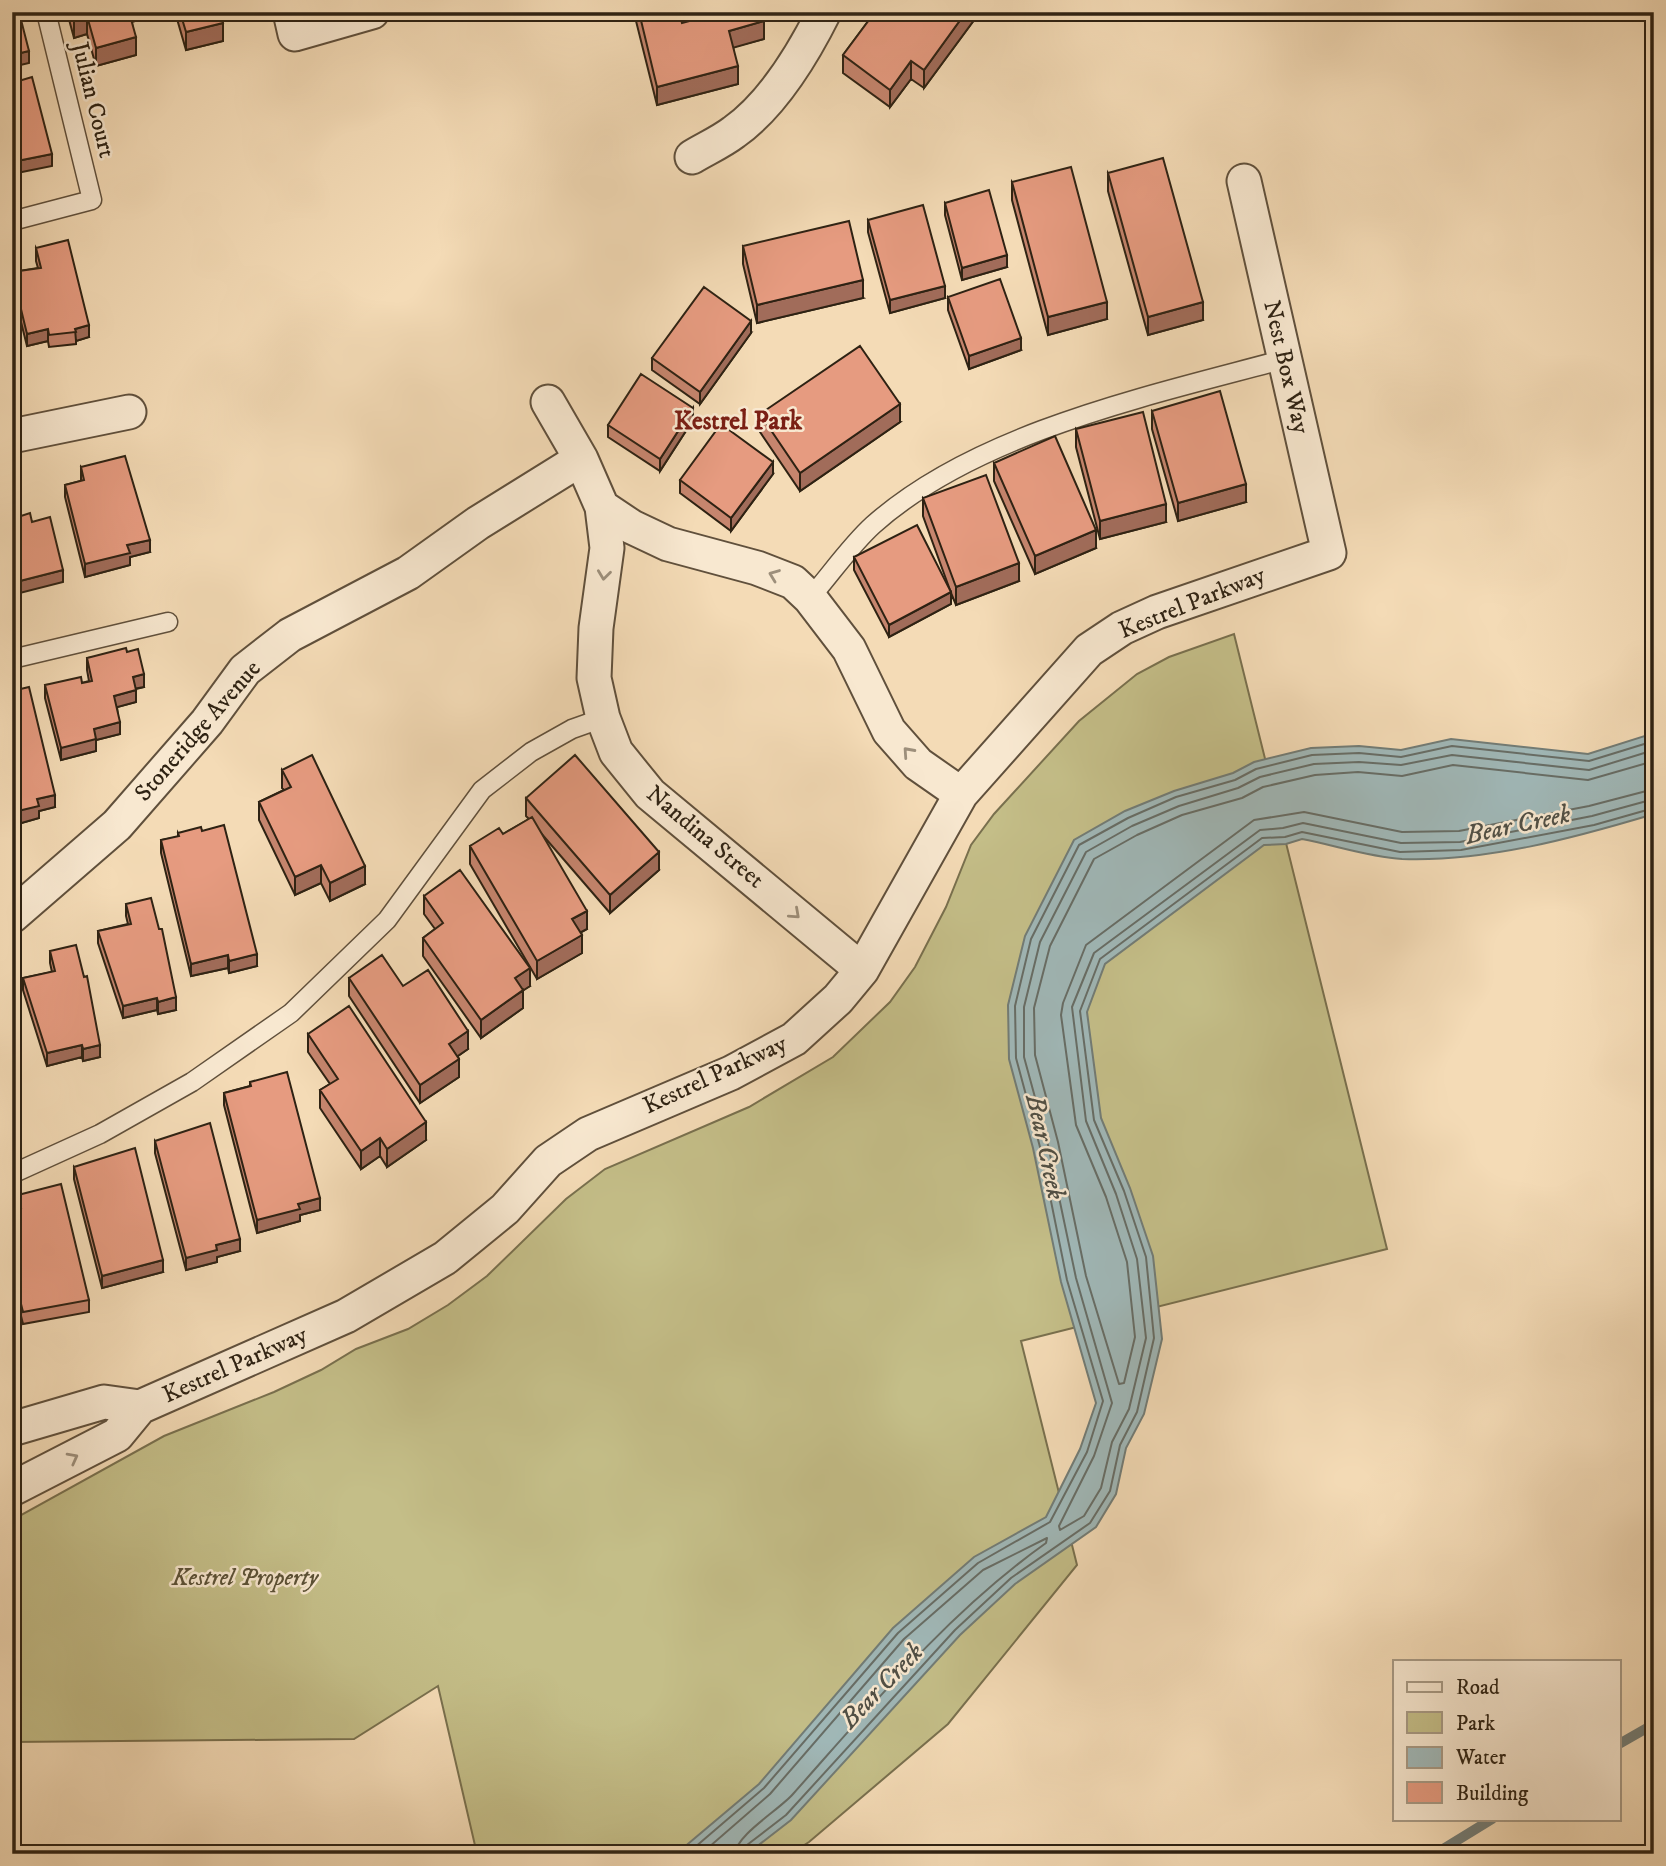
<svg xmlns="http://www.w3.org/2000/svg" width="1666" height="1866" font-family="'IM FELL DW Pica',serif">
<style>
.green{fill:#c4be88;stroke:#79704e;stroke-width:2}
.water{fill:#a0b8b8;stroke:#727c76;stroke-width:2}
.lines{fill:none;stroke-linecap:round;stroke-linejoin:round}
.shore{stroke:#676d66;stroke-width:2}
.stream{stroke:#727c76;stroke-width:10}
.lane-casing{stroke:#60503c;stroke-width:21}
.street-casing{stroke:#60503c;stroke-width:37}
.lane{stroke:#f8e8d0;stroke-width:18}
.street{stroke:#f8e8d0;stroke-width:33}
.wall{fill:#c6856e;stroke:#2e2213;stroke-width:2}
.shaded-wall{fill:#a16c5a;stroke:#2e2213;stroke-width:2}
.building{fill:#e69b80;stroke:#2e2213;stroke-width:2}
.oneway{stroke:#9d8f7b}
.labels{text-anchor:middle;dominant-baseline:central;stroke-width:5;stroke-linejoin:round;paint-order:stroke}
.street-label{font-size:24px;fill:#2e2213;stroke:#f8e8d0}
.park-label{font-size:24px;font-style:italic;fill:#5b5136;stroke:#f8e8d0}
.neighbourhood-label{font-size:26px;font-weight:bold;fill:#7a1f14;stroke:#f8e8d0}
.water-label{font-size:26px;font-style:italic;fill:#504f45;stroke:#f8e8d0}
</style>
<rect width="100%" height="100%" fill="#f4dbb6"/>
<filter id="stains"><feTurbulence type="fractalNoise" baseFrequency=".00286" numOctaves="4"/><feColorMatrix values="0 0 0 0 .2 0 0 0 0 .09 0 0 0 0 .02 0 0 0 .5 -.17"/></filter>
<radialGradient id="worn" r=".72"><stop offset=".6" stop-color="#630" stop-opacity="0"/><stop offset="1" stop-color="#630" stop-opacity=".3"/></radialGradient>
<path class="green" d="M1234 634 1387 1249 1021 1341 1077 1565 948 1724 809 1842 790 1854H477L438 1686 354 1739 12 1742V1520L164 1436 274 1392 321 1370 356 1349 408 1329 448 1305 487 1276 566 1199 605 1169 749 1107 833 1057 890 1002 915 967 946 907 971 845 994 814 1079 721 1137 674 1169 657Z"/>
<path class="water" d="M1654 733V814C1574 838 1486 862 1402 859 1369 857 1334 845 1302 839L1286 844 1264 845 1105 964 1087 1012 1101 1118 1130 1188 1153 1256 1162 1339 1144 1414 1126 1448 1116 1494 1096 1527 1015 1584 960 1635 791 1820 747 1854H676L759 1784 893 1628 974 1557 1046 1517 1080 1449 1096 1403 1061 1282 1033 1148 1009 1059 1008 1005 1025 936 1074 840 1125 811 1174 791 1233 773 1254 762 1311 748 1359 746 1401 750 1451 739 1588 754Z"/>
<g class="lines">
<path class="shore" d="M1654 750 1589 770 1452 755 1401 765 1359 762 1314 764 1260 777 1238 788 1179 806 1132 826 1086 852 1040 942 1024 1007V1057L1048 1145 1076 1278 1112 1403 1094 1456 1059 1526 1060 1530 1084 1516 1101 1488 1112 1442 1129 1409 1146 1338 1137 1259 1116 1194 1086 1121 1072 1007 1094 953 1260 830 1283 828 1303 823 1401 843 1460 842 1592 816 1654 799
M1654 761 1588 780 1453 765 1402 776 1358 772 1315 775 1263 787 1242 798 1182 815 1137 835 1094 859 1050 946 1034 1008 1035 1055 1058 1142 1086 1276 1119 1384 1124 1383 1135 1337 1127 1262 1106 1197 1076 1125 1061 1015 1063 1003 1086 945 1254 820 1304 812 1402 832 1459 831 1589 806 1654 789
M687 1854 764 1788 898 1633 978 1563 1050 1522 1087 1452 1103 1401 1067 1280 1040 1147 1016 1058 1015 1006 1031 939 1079 845 1128 818 1176 797 1235 780 1256 769 1312 755 1359 753 1401 757 1452 746 1589 761 1654 741
M701 1854 770 1794 904 1639 983 1570 1047 1538 1046 1543C949 1612 872 1705 793 1794 779 1810 736 1835 735 1854
M744 1854 747 1845 786 1815 955 1630 1011 1578 1090 1523 1110 1491 1120 1445 1137 1412 1154 1338 1146 1257 1124 1191 1094 1120 1080 1011 1100 959 1262 838 1285 837 1302 832 1400 852 1461 850 1594 825 1654 808"/>
<path class="stream" d="M1619 1744 1654 1724
M1435 1854 1492 1819"/>
<defs>
<path id="lane" d="M12 221 92 200 46 12
M810 598C831 574 850 546 873 525 977 432 1152 395 1285 359
M12 659 168 622
M12 1174 100 1134 192 1082 291 1013 387 920 482 790 531 752 572 729 603 718"/>
<path id="street" d="M290 12 295 34 372 12
M692 157C705 149 721 142 734 132 772 105 803 54 824 12
M548 402 581 459 602 507 607 548 596 628 594 678 603 718 616 752 650 794 862 970
M12 436 129 412
M602 507 632 527 668 544 757 568 793 582 810 598 849 649 889 731 918 764 961 794
M12 916 117 825 207 722 245 670 290 635 408 573 478 523 581 459
M12 1429 104 1402 140 1407
M12 1489 117 1435 140 1407 346 1316 445 1258 505 1209 548 1161 588 1134 731 1073 794 1039 838 999 862 970 961 794 1089 650 1122 628 1157 612 1329 553 1244 181"/>
</defs>
<use href="#lane" class="lane-casing"/>
<use href="#street" class="street-casing"/>
<use href="#lane" class="lane"/>
<use href="#street" class="street"/>
</g>
<path class="wall" d="M67 12H151V16L132 22 136 55 96 66 87 34 74 38Z
M175 12H220L223 41 186 50Z
M635 12H679L682 23 764 39 733 47 738 84 657 105 635 17Z
M875 12H980L924 88 911 79 890 107 843 73V55Z
M1108 173 1203 320 1148 335 1108 191Z
M1012 182 1107 319 1048 335 1012 200Z
M945 203 1007 267 962 280 945 215Z
M868 220 945 298 890 313 868 232Z
M743 246 863 298 757 323 743 264Z
M36 248 89 337 76 341V344L49 347 48 341 27 346 12 286V272L38 268 36 261Z
M948 297 1021 350 969 369 948 310Z
M751 333 700 404 652 370V358Z
M1152 411 1246 502 1178 521 1152 429Z
M760 414 900 422 800 491 760 432Z
M693 420 660 471 608 437V425Z
M1076 429 1166 522 1100 539 1076 447Z
M994 463 1096 548 1035 574 994 481Z
M81 467 150 552 130 557V565L85 577 65 497V485L81 481Z
M773 474 731 531 680 493V480Z
M923 498 1019 581 956 605 951 593V604L889 637 854 570V557L950 590 923 516Z
M127 652 144 687 136 689V702L117 707 120 734 96 740V751L61 760 45 698V685L82 683 89 681 87 670V658Z
M12 691 55 807 39 811V818L18 824 14 813Z
M282 770 365 884 330 901 321 883 295 895 259 820V802L284 790 282 788Z
M526 798 659 870 610 913 540 832 587 929 580 933 582 953 537 979 470 864V846L503 834 529 819 526 816Z
M178 833 257 966 229 973 228 968 191 976 161 853V840L178 837Z
M424 896 530 986 523 990V1008L481 1038 423 956V938L435 929 424 914Z
M126 904 176 1010 158 1014 157 1010 123 1018 98 943V931L128 924 126 916Z
M50 951 100 1057 83 1061 82 1057 47 1066 23 990V978L52 972 50 963Z
M349 978 403 986 468 1049 458 1056 459 1077 420 1103 349 996Z
M308 1034 426 1140 387 1167 380 1156 361 1169 320 1108V1090L330 1084 308 1052Z
M250 1082 320 1210 300 1215V1221L257 1233 224 1105V1093L250 1086Z
M155 1141 240 1251 217 1257V1262L186 1270 155 1153Z
M74 1167 163 1272 102 1288 74 1179Z
M18 1195 89 1300V1312L23 1324 12 1280V1210L18 1208Z"/>
<path class="shaded-wall" d="M127 12H151V16L127 23Z
M966 12H980L924 88V70Z
M87 16V34L74 38V20Z
M764 21V39L729 49V31Z
M223 23V41L186 50V32Z
M136 37V55L96 66V48Z
M29 51V63L12 67V55Z
M911 61V79L890 107V90Z
M738 66V84L657 105V87Z
M52 154V166L12 174V162Z
M1007 255V267L962 280V268Z
M863 280V298L757 323V305Z
M945 286V298L890 313V300Z
M1107 302V319L1048 335V317Z
M1203 302V320L1148 335V317Z
M751 321V333L700 404V392Z
M89 325V337L76 341 75 329Z
M48 329V341L27 346V334Z
M1021 338V350L969 369V356Z
M900 404V422L800 491V473Z
M693 408V420L660 471V459Z
M773 462V474L731 531V518Z
M1246 484V502L1178 521V503Z
M1166 504V522L1100 539V521Z
M1096 530V548L1035 574V556Z
M150 540V552L130 557V565L85 577V564L127 545Z
M1019 563V581L956 605V587Z
M63 570V582L12 595V583Z
M951 592V604L889 637V625Z
M144 674V687L133 689V677Z
M136 690V702L114 708V696Z
M120 722V734L96 740V751L61 760V748L94 729Z
M55 795V807L39 811V818L18 824V811L37 799Z
M12 801H14V813L12 814Z
M659 852V870L610 913V895Z
M321 865V883L295 895V877Z
M365 866V884L330 901V883Z
M587 911V929L572 937V919Z
M582 935V953L537 979V961Z
M257 954V966L229 973V961Z
M228 955V968L191 976V964Z
M530 968V986L515 996V978Z
M523 990V1008L481 1038V1020Z
M176 997V1010L158 1014V1002Z
M157 998V1010L123 1018V1006Z
M468 1031V1049L449 1062V1044Z
M82 1045V1057L47 1066V1053Z
M100 1045V1057L83 1061V1049Z
M459 1059V1077L420 1103V1085Z
M426 1122V1140L387 1167V1149Z
M380 1138V1156L361 1169V1151Z
M320 1198V1210L300 1215V1221L257 1233V1220L298 1204Z
M240 1239V1251L217 1257V1262L186 1270V1258L216 1245Z
M163 1260V1272L102 1288V1276Z"/>
<path class="building" d="M12 12H19L29 51 12 55Z
M72 12H129L136 37 96 48 87 16 74 20Z
M180 12H220L223 23 186 32Z
M639 12H679L682 23 723 12H761L764 21 729 31 738 66 657 87Z
M875 12H966L924 70 911 61 890 90 843 55Z
M32 77 52 154 12 162V83Z
M1163 158 1203 302 1148 317 1108 173Z
M1071 167 1107 302 1048 317 1012 182Z
M989 190 1007 255 962 268 945 203Z
M923 205 945 286 890 300 868 220Z
M849 221 863 280 757 305 743 246Z
M68 240 89 325 75 329 76 332 49 335 48 329 27 334 12 272 41 268 36 248Z
M1000 279 1021 338 969 356 948 297Z
M704 287 751 321 700 392 652 358Z
M860 346 900 404 800 473 760 414Z
M641 374 693 408 660 459 608 425Z
M1220 391 1246 484 1178 503 1152 411Z
M1143 412 1166 504 1100 521 1076 429Z
M721 424 773 462 731 518 680 480Z
M1055 436 1096 530 1035 556 994 463Z
M125 456 150 540 127 545 130 553 85 564 65 485 84 480 81 467Z
M986 475 1019 563 956 587 923 498Z
M12 506 15 518 30 513 32 522 50 517 63 570 12 583Z
M917 525 951 592 889 625 854 557Z
M126 648 127 652 138 649 144 674 133 677 136 690 114 696 120 722 94 729 96 739 61 748 45 685 81 677 82 683 92 681 87 658Z
M29 687 55 795 37 799 39 806 18 811 14 801H12V691Z
M312 755 365 866 330 883 321 865 295 877 259 802 291 787 282 770Z
M575 755 659 852 610 895 526 798Z
M532 817 587 911 572 919 582 935 537 961 470 846 499 828 503 834Z
M224 825 257 954 229 961 228 955 191 964 161 840 179 836 178 833 201 827 202 831Z
M460 870 530 968 515 978 523 990 481 1020 423 938 443 923 424 896Z
M151 898 159 929H162L176 997 158 1002 157 998 123 1006 98 931 131 924 126 904Z
M76 945 84 977 87 976 100 1045 83 1049 82 1045 47 1053 23 978 55 971 50 951Z
M382 955 403 986 428 970 468 1031 449 1044 459 1059 420 1085 349 978Z
M349 1006 426 1122 387 1149 380 1138 361 1151 320 1090 338 1079 308 1034Z
M287 1072 320 1198 298 1204 300 1209 257 1220 224 1093 251 1086 250 1082Z
M210 1123 240 1239 216 1245 217 1250 186 1258 155 1141Z
M135 1148 163 1260 102 1276 74 1167Z
M61 1184 89 1300 23 1312 12 1268V1210L21 1208 18 1195Z"/>
<defs><path id="oneway-chevron" d="M-2-3.5L2.5 0L-2 3.5" fill="none" stroke-width="1.6" stroke-linecap="round" stroke-linejoin="round" transform="scale(1.75)"/></defs>
<g class="oneway">
<use href="#oneway-chevron" transform="translate(604 575) rotate(97)"/>
<use href="#oneway-chevron" transform="translate(774 575) rotate(-159)"/>
<use href="#oneway-chevron" transform="translate(908 752) rotate(-132)"/>
<use href="#oneway-chevron" transform="translate(795 914) rotate(42)"/>
<use href="#oneway-chevron" transform="translate(73 1458) rotate(-28)"/>
</g>
<g class="labels">
<g class="street-label">
<text transform="translate(93 100) rotate(76)">Julian Court</text>
<text transform="translate(1286 367) rotate(77)">Nest Box Way</text>
<text transform="translate(1192 603) rotate(-22)">Kestrel Parkway</text>
<text transform="translate(198 731) rotate(-49)">Stoneridge Avenue</text>
<text transform="translate(705 837) rotate(40)">Nandina Street</text>
<text transform="translate(715 1075) rotate(-25)">Kestrel Parkway</text>
<text transform="translate(235 1365) rotate(-24)">Kestrel Parkway</text>
</g>
<g class="park-label">
<text x="245" y="1578">Kestrel Property</text>
</g>
<g class="neighbourhood-label">
<text x="738" y="421">Kestrel Park</text>
</g>
<g class="water-label">
<text transform="translate(1518 825) rotate(-12)">Bear Creek</text>
<text transform="translate(1045 1147) rotate(78)">Bear Creek</text>
<text transform="translate(882 1686) rotate(-46)">Bear Creek</text>
</g>
</g>
<rect width="1666" height="1866" fill="none" stroke="#f4dbb6" stroke-width="42"/>
<rect x="14" y="14" width="1638" height="1838" fill="none" stroke="#2e2213" stroke-width="3.5"/>
<rect x="21" y="21" width="1624" height="1824" fill="none" stroke="#2e2213" stroke-width="2"/>
<rect x="1393" y="1660" width="228" height="161" fill="#f8e8d0" stroke="#a79984" stroke-width="2"/>
<rect x="1407" y="1682" width="35" height="10" fill="#f8e8d0" stroke="#a79984" stroke-width="2"/>
<text x="1456" y="1694" font-size="21" fill="#2e2213">Road</text>
<rect x="1407" y="1712" width="35" height="21" fill="#c4be88" stroke="#a79984" stroke-width="2"/>
<text x="1456" y="1730" font-size="21" fill="#2e2213">Park</text>
<rect x="1407" y="1747" width="35" height="21" fill="#a0b8b8" stroke="#a79984" stroke-width="2"/>
<text x="1456" y="1764" font-size="21" fill="#2e2213">Water</text>
<rect x="1407" y="1782" width="35" height="21" fill="#e69b80" stroke="#a79984" stroke-width="2"/>
<text x="1456" y="1800" font-size="21" fill="#2e2213">Building</text>
<rect width="100%" height="100%" filter="url(#stains)"/>
<rect width="100%" height="100%" fill="url(#worn)"/>
</svg>
